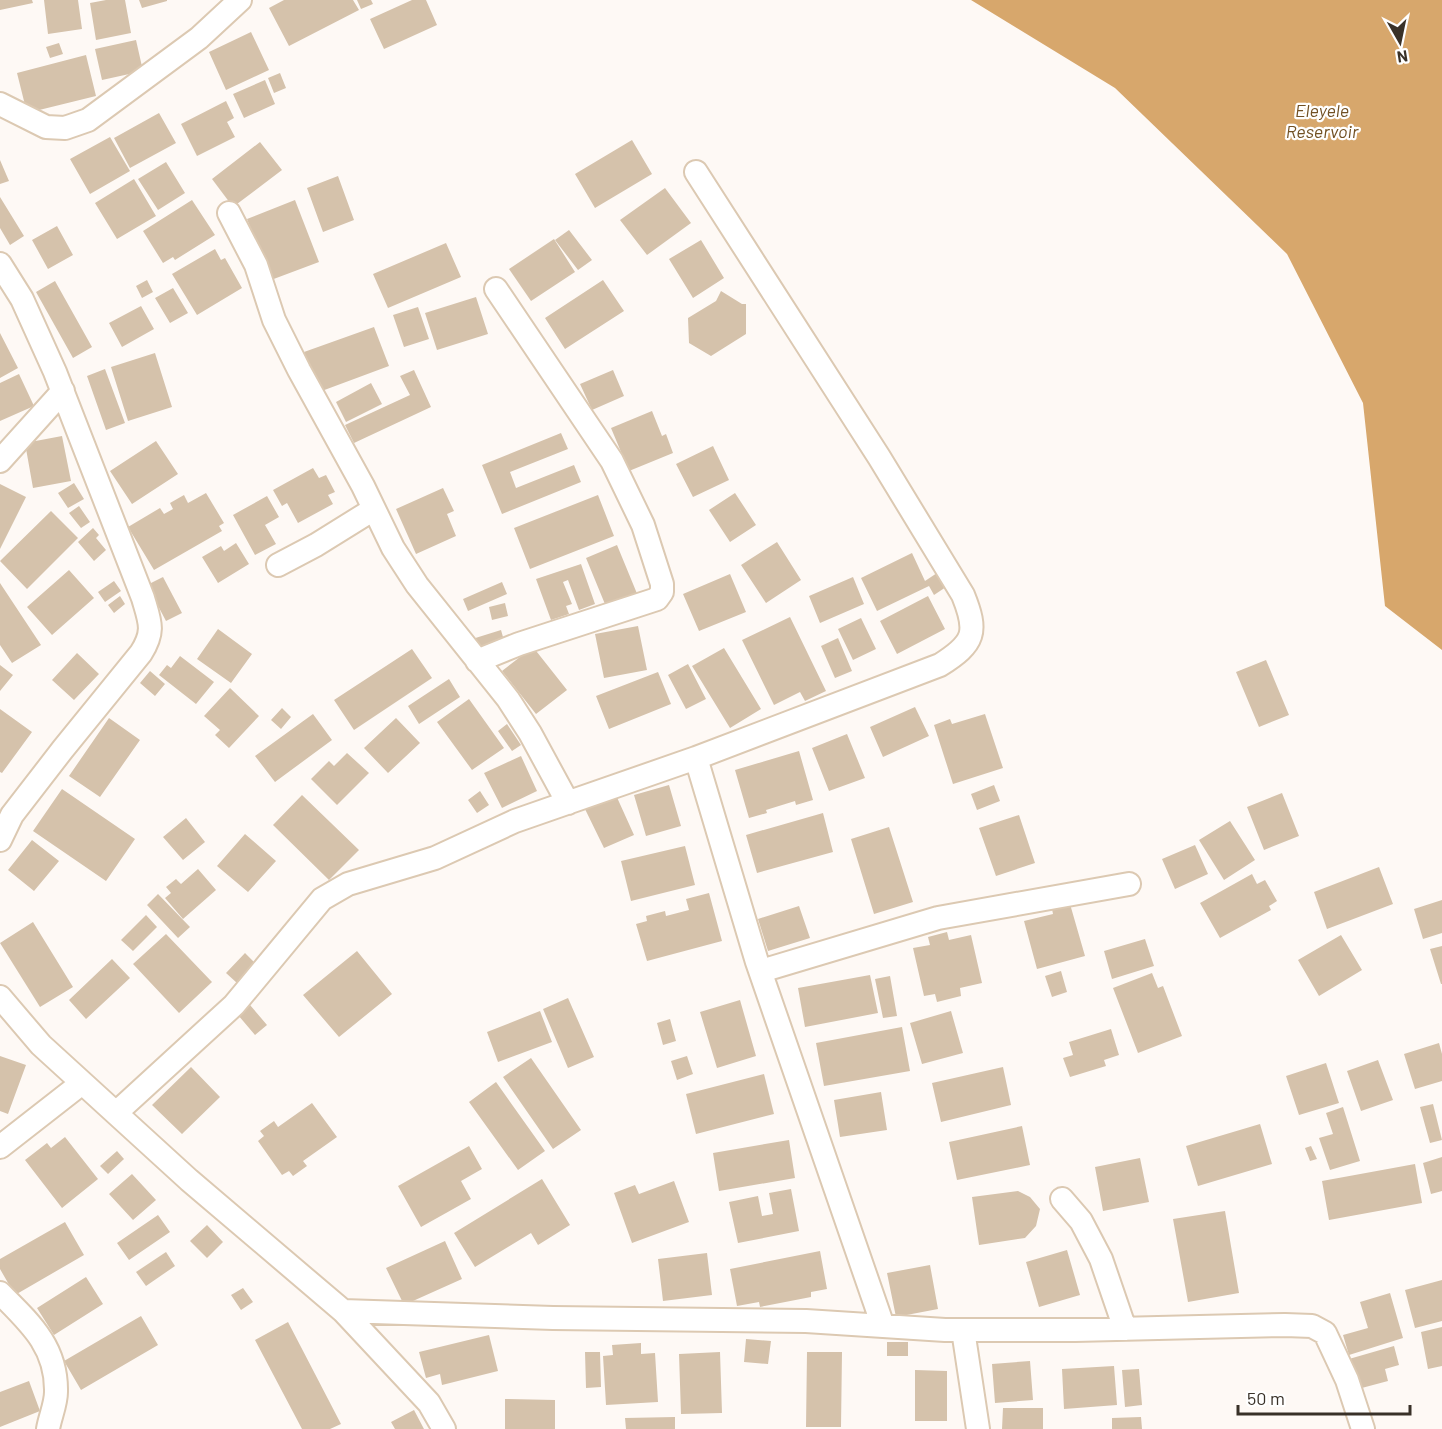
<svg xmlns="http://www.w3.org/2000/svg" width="1442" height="1429" font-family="Barlow,sans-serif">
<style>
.water{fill:#d7a76c}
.building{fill:#d5c2ab}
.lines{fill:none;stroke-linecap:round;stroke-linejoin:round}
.minor-casing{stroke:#dcc9b2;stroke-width:26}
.minor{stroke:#fff;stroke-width:22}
.labels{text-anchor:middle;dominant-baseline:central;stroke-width:4.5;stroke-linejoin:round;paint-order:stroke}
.water-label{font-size:18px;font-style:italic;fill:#715023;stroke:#fff}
</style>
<rect width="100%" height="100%" fill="#fef9f5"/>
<path class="water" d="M971 0H1442V650L1385 606 1363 403 1287 254 1115 88Z"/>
<path class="building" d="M0 0H32L33 3 0 10Z
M44 0H78L82 29 48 34Z
M106 0H125L131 33 96 40 90 3Z
M139 0H167V1L142 8Z
M284 0H353L359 10 289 46 269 8Z
M357 0H371L373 4 361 9Z
M412 0H426L437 25 384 49 370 19Z
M251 32 269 70 226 90 209 52Z
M136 40 143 71 102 80 95 49Z
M59 43 63 54 50 58 46 47Z
M86 55 96 96 27 113 17 73Z
M280 73 286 88 274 93 268 78Z
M265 80 275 104 244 118 233 94Z
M226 101 234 118 227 122 235 137 197 156 181 124Z
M159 113 176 143 130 168 114 138Z
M110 137 130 171 90 194 70 159Z
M632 140 652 174 595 208 575 174Z
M260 142 282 170 233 207 212 179Z
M0 160 9 181 0 184Z
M166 162 185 193 158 210 138 179Z
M338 176 354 220 323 232 307 188Z
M134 179 156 216 117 239 95 203Z
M665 188 691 223 647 255 620 220Z
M0 197 24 236 10 245 0 228Z
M192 200 215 235 175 260 173 257 163 263 143 231Z
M295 200 319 262 271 280 247 219Z
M57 226 73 255 48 269 32 240Z
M569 230 592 260 578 270 555 240Z
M554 239 575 272 531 301 509 269Z
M701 240 724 278 693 298 669 259Z
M446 243 461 277 388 308 373 274Z
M215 249 221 260 225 258 242 288 197 315 172 274Z
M147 280 153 292 142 298 136 286Z
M603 280 624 311 565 349 545 318Z
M55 281 92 347 73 358 36 292Z
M173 288 188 313 170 323 155 298Z
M721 291 742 304H746V334L711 356 689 343 688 318 716 301Z
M476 297 488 334 437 350 425 313Z
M141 306 154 329 122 347 109 323Z
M418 307 429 339 404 347 393 315Z
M374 327 389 366 319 392 304 352Z
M0 333 18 368 0 378Z
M155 353 172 407 128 421 111 367Z
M105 369 125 423 106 430 87 376Z
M414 370 431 407 354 443 345 425 410 395 400 376Z
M613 370 624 396 592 410 580 384Z
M19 374 34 406 0 421V383Z
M371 383 382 404 346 422 336 402Z
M652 411 662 436 666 434 673 453 629 471 611 428Z
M561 433 568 449 510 472 516 488 574 465 581 482 502 514 482 465Z
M62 436 71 481 33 488 25 443Z
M156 441 178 474 132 504 110 471Z
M713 446 729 480 693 497 676 464Z
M313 468 319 478 326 475 335 492 328 495 333 504 298 523 287 503 282 506 273 490Z
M74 483 84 499 68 508 58 493Z
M0 484 26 497 0 549Z
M443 488 454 511 447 514 456 536 416 554 396 509Z
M206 493 224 523 219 526 222 531 154 570 128 527 160 508 164 514 173 509 170 503 184 495 188 503Z
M735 493 756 525 730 542 709 510Z
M598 495 614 536 530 569 514 528Z
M267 496 279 517 265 525 276 544 255 555 233 515Z
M79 506 90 522 81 528 69 513Z
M51 511 78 538 27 589 0 561Z
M93 528 99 535 96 538 106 550 94 561 78 542Z
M777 542 801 580 766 603 741 565Z
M236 543 249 564 218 583 202 557 221 546 224 551Z
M617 545 638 596 607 609 586 558Z
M912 553 925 581 937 573 946 587 934 595 929 586 877 611 861 578Z
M581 564 595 604 579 610 568 580 563 582 572 604 566 606 569 614 551 620 536 579Z
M69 570 94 598 52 635 27 607Z
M730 574 746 612 699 631 683 594Z
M163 577 182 613 166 621 147 585Z
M853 577 864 604 820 623 809 596Z
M114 581 121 591 105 602 98 592Z
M502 582 507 594 468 611 463 599Z
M0 583 41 645 12 663 0 645Z
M120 596 125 604 114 613 108 605Z
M928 596 945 629 897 654 880 621Z
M505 603 508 616 492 620 489 607Z
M790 617 826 691 805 701 800 692 774 705 742 640Z
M861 618 876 649 853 660 838 629Z
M638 626 647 670 604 678 595 634Z
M218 629 252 654 231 683 197 659Z
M501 630 505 644 474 654 469 640Z
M838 638 852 671 835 678 821 646Z
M533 647 567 690 536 714 502 671Z
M724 648 761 709 730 728 692 666Z
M412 649 432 678 354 730 334 700Z
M77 653 99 674 74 700 52 680Z
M180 656 214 682 196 704 159 675 167 665 171 668Z
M1266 660 1289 715 1259 727 1236 672Z
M688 664 706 699 686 709 668 675Z
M0 665 13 675 0 691Z
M150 671 165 684 155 696 140 683Z
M658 672 671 704 609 729 596 696Z
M449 679 460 697 419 724 408 706Z
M230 688 259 716 229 748 215 735 220 730 204 716Z
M469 699 504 748 472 770 437 722Z
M915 707 929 736 883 757 870 727Z
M282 708 291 717 281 729 271 720Z
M0 709 32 732 2 773 0 772Z
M313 714 332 740 275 782 255 756Z
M985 714 1003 768 953 784 934 725 950 719 952 724Z
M109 718 140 740 100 797 69 776Z
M396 718 420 743 388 773 364 748Z
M507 724 521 745 512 751 498 731Z
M847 734 865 778 829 791 812 748Z
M799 751 813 800 796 805 795 801 766 810 767 813 749 818 735 770Z
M347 753 369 773 337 805 311 779 329 761 334 766Z
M521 756 537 791 502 808 484 773Z
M669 785 681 826 646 836 634 795Z
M994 785 1000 801 977 810 971 794Z
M62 789 135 839 106 881 33 831Z
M480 791 489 805 477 813 468 800Z
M615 793 634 835 604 848 584 807Z
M1282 793 1299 836 1264 850 1247 807Z
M302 795 359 850 329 880 273 825Z
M823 813 833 852 757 873 746 835Z
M1019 815 1035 863 996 876 979 828Z
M186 818 205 842 183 860 163 837Z
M1230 821 1255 860 1224 880 1199 840Z
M889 827 913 902 874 914 851 839Z
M245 834 276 861 248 892 217 866Z
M32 840 59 861 34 891 8 870Z
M1195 845 1208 874 1175 889 1162 859Z
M685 846 695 885 631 901 621 861Z
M1379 867 1393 904 1327 929 1314 892Z
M198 869 216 890 183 919 165 898 171 893 166 887 176 879 181 884Z
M1252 874 1257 884 1265 880 1277 901 1269 906 1271 910 1220 938 1200 903Z
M709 893 722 941 647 961 636 924 647 921 646 916 665 911 666 916 689 910 686 899Z
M158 894 190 927 178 938 147 905Z
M1442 900V933L1423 939 1414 909Z
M1070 904 1085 956 1037 969 1024 921 1053 914 1052 909Z
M799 906 810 938 768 951 758 919Z
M146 915 157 927 133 951 121 940Z
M33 922 73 987 40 1007 0 943Z
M947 932 949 940 971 935 982 983 960 988 961 996 937 1002 935 994 924 996 913 948 930 945 928 937Z
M166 934 212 982 179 1013 133 964Z
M1341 935 1362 970 1319 996 1298 960Z
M1145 939 1154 966 1112 979 1104 951Z
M1442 946V984H1441L1430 949Z
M357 951 392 994 339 1037 303 995Z
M245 953 255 963 237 983 226 973Z
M112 959 130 978 86 1019 69 1000Z
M1061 971 1067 992 1052 997 1045 976Z
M1152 973 1158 988 1163 986 1182 1036 1138 1053 1113 988Z
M870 975 878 1013 805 1027 798 988Z
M890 976 897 1016 883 1018 875 979Z
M568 998 594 1057 568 1068 543 1009Z
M740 1000 756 1056 717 1068 700 1012Z
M250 1005 267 1025 255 1035 238 1015Z
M540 1011 552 1042 498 1062 487 1032Z
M951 1011 963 1053 922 1064 910 1023Z
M670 1019 676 1041 663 1045 657 1023Z
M902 1027 910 1071 824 1086 816 1043Z
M1111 1029 1119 1055 1104 1060 1106 1066 1070 1077 1063 1058 1073 1055 1069 1042Z
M1439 1043 1442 1054V1081L1415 1089 1404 1054Z
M0 1056 26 1065 8 1114 0 1111Z
M687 1056 693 1074 677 1080 671 1061Z
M531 1058 581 1130 553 1149 503 1077Z
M1378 1060 1393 1100 1361 1111 1347 1071Z
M1326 1063 1339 1103 1299 1115 1286 1076Z
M191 1067 220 1097 182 1134 152 1105Z
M1003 1067 1011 1105 941 1122 932 1083Z
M764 1074 774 1114 696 1134 686 1094Z
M496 1082 545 1151 518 1170 469 1102Z
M881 1092 887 1130 840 1137 834 1100Z
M312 1103 337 1137 303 1161 307 1166 293 1176 289 1171 282 1175 258 1141 264 1136 260 1131 274 1121 278 1127Z
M1433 1104 1442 1140 1430 1143 1420 1107Z
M1343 1107 1360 1161 1330 1170 1319 1138 1333 1134 1326 1113Z
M1260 1124 1272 1164 1198 1186 1186 1146Z
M1022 1126 1030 1165 957 1180 949 1142Z
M65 1137 98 1179 62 1208 25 1160 47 1143 51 1148Z
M789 1140 795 1178 719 1191 713 1153Z
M469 1146 482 1169 461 1181 471 1199 421 1227 398 1186Z
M1311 1146 1317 1159 1310 1161 1305 1148Z
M117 1151 124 1159 108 1174 100 1166Z
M1442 1157V1191L1431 1194 1423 1163Z
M1140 1158 1149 1202 1103 1211 1095 1167Z
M1415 1164 1422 1203 1329 1220 1322 1181Z
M132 1174 156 1200 133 1220 109 1194Z
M542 1179 570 1225 538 1245 531 1233 475 1267 454 1233Z
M674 1181 689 1222 632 1243 614 1193 635 1185 639 1194Z
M791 1189 799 1231 738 1243 729 1202 758 1196 762 1216 773 1214 769 1193Z
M1018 1191 1030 1197 1040 1209 1036 1226 1025 1238 979 1245 972 1197Z
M1225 1211 1239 1293 1188 1302 1173 1219Z
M158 1215 170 1232 129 1260 117 1243Z
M65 1222 84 1255 15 1295 0 1269V1259Z
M207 1225 223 1242 207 1258 190 1241Z
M445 1241 462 1279 404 1305 386 1268Z
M1067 1250 1080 1295 1039 1307 1026 1262Z
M820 1251 827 1289 811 1292V1297L760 1307 759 1302 737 1306 730 1269Z
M166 1252 175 1266 146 1286 136 1272Z
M707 1253 712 1295 663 1301 658 1259Z
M930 1265 938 1309 896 1317 887 1273Z
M86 1277 103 1304 54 1335 37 1308Z
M1442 1280V1321L1415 1328 1405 1290Z
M243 1288 253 1302 241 1310 231 1295Z
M1390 1293 1403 1338 1349 1355 1343 1335 1368 1328 1360 1302Z
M141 1316 158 1345 81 1390 64 1361Z
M288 1322 341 1424 330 1429H302L255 1340Z
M1442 1327V1366L1428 1369 1421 1332Z
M489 1335 498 1371 442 1385 440 1374 426 1378 419 1352Z
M746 1339 771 1341 768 1364 744 1362Z
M887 1342H908V1356H887Z
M641 1343V1354L655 1353 658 1402 606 1405 603 1356 613 1355 612 1345Z
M1394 1346 1399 1365 1385 1369 1388 1381 1358 1389 1349 1359Z
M585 1352H600L601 1387 586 1388Z
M720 1352 722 1413 681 1414 679 1354Z
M807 1352H842L841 1427H806Z
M1030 1361 1033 1400 995 1403 992 1364Z
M1114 1366 1117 1405 1064 1409 1062 1369Z
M1139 1369 1142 1405 1125 1407 1122 1370Z
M915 1370 947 1371V1421H915Z
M29 1381 40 1411 0 1427V1392Z
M505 1399 555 1400V1429H505Z
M1003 1408H1043V1429H1002Z
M414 1410 424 1429H395L391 1422Z
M675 1417V1429H626L625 1418Z
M1141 1417 1142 1429H1112V1418Z"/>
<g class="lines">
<defs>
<path id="minor" d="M0 104 46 127 65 128 88 120 199 38 240 0
M229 213 256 265 274 320 299 370 363 486 393 548 417 585 508 699 530 733 568 803
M0 264 22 299 55 372 143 598C150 622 155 631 141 653L63 749 12 815 0 840
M0 461 63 391
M278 565 316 545 374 509
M477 661 519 644 657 599 662 592V584L643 525 612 461 496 289
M696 758 757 962 883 1326
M761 971 938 918 1129 884
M0 997 41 1045 189 1180 343 1311 429 1403 444 1429
M116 1113 234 1005 322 899 348 884 435 858 515 821 696 758 940 665C975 643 978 632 963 595L879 457 696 172
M0 1147 82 1083
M1062 1199 1081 1221 1101 1259 1125 1329
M0 1293C30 1323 57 1347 56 1392 56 1404 50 1417 48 1429
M343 1311 553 1318 806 1321 945 1330H1075L1285 1325 1312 1326 1325 1333 1347 1380 1363 1429
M963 1330 978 1429"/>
</defs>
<use href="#minor" class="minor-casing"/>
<use href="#minor" class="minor"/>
</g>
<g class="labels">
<g class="water-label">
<text x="1322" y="110">Eleyele<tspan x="1322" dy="21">Reservoir</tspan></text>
</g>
</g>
<g transform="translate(1400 42) rotate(171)" stroke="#ffffff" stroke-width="4.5" paint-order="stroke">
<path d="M0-4.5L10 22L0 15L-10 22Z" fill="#393128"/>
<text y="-9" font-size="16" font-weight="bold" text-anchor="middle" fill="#393128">N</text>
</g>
<path d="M1238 1405v9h172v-9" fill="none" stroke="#393128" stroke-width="3"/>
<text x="1247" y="1405" font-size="18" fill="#393128" stroke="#ffffff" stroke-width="4.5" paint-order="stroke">50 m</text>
</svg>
